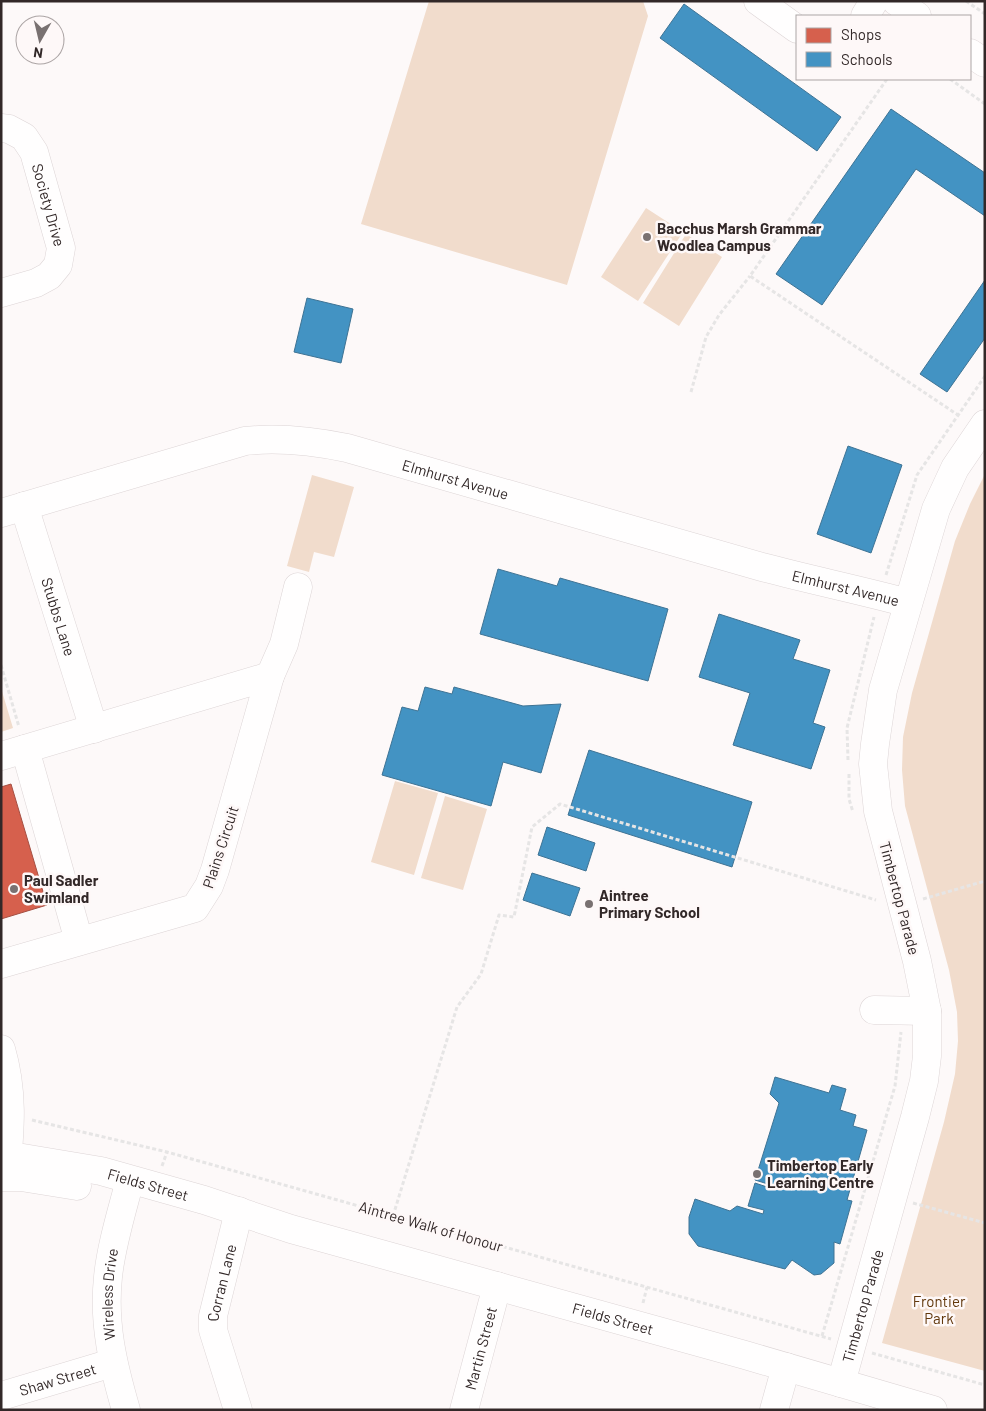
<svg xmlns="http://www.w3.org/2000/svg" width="986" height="1411" font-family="Barlow,sans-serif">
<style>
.green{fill:#f1dccc}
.shops{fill:#d6604d;stroke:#a54f42}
.schools{fill:#4393c3;stroke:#3e7394}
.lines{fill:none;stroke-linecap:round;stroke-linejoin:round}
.minor-casing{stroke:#ddd5d6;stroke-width:29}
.path{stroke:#e6e5e5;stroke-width:3;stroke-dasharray:4 2.5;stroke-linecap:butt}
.minor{stroke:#fffefe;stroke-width:28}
.poi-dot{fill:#797171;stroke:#fef8f8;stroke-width:2}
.labels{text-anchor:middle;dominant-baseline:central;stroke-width:5;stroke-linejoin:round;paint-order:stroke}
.street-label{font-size:15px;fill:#322828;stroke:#fef8f8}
.poi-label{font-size:15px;font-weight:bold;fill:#322828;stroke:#fef8f8;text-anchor:start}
.park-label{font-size:15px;fill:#62380c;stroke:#fef8f8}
</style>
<rect width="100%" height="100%" fill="#fdf9f9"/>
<path class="green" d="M429 1H643L648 16 567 285 361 224Z
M646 208 683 232 638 301 601 277Z
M686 234 722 257 679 326 643 303Z
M985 474V1371L882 1343 944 1122 955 1074 958 1041 957 1012 949 970 905 806 902 770 903 737 912 693 955 541 970 504Z
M312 475 354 487 334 557 314 552 309 572 287 566Z
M1 688 13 728 1 732Z
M395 781 438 793 414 875 371 862Z
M445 796 487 809 463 890 421 878Z"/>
<path class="shops" d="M11 784 47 905 1 919V787Z"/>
<path class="schools" d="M684 4 841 117 817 151 660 38Z
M891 109 985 173V216L916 169 822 305 776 274Z
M985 280V338L947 392 920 374Z
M307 298 353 309 341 363 294 352Z
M848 446 902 465 871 553 817 534Z
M498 569 557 586 560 578 668 609 648 681 480 634Z
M719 614 800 640 793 659 830 670 813 723 825 727 811 769 733 745 750 693 699 677Z
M425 687 452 694 454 687 523 706 561 704 541 773 503 762 491 806 382 775 402 707 418 711Z
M589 750 752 802 732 867 568 815Z
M547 827 595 843 586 871 538 855Z
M532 873 580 888 570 916 523 900Z
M775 1077 829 1093 832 1085 846 1089 840 1110 856 1115 853 1126 867 1130 847 1200 852 1201 840 1244 834 1242V1263L821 1274 814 1275 792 1260 785 1269 698 1246 689 1234V1217L695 1199 730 1211 737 1206 763 1214 764 1210 748 1206 755 1183 770 1188 771 1185 755 1180 779 1103 770 1094Z"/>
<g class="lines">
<defs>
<g id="minor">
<path d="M758 1 797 29"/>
<path d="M896 1 917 16"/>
<path d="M865 16 874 1"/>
<path d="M970 53 985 63"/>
<path id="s1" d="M1 128 9 129 24 137 34 152 61 248 58 265 49 276 36 283 1 293"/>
<path id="s2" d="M24 506 94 729"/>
<path id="s3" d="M1 513 245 441C280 437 313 441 347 448L762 567C811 580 860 590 908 603"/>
<path d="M270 676 284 644 298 587"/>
<path d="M25 749 79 941"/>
<path d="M1 756 270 676 215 870 209 886 195 908 1 964"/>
<path d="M874 1010 927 1011"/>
<path d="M1 1049C14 1093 10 1131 6 1176"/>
<path id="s4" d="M1 1157 23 1158 101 1171 204 1200 291 1229 745 1355 933 1410"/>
<path d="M1 1177H21L77 1186"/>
<path id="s5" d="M841 1383 915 1117 924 1081 927 1056V1011L917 961 878 811 873 764 875 744 883 690 936 509 955 468 985 424"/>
<path id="s6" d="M1 1396 112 1363"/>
<path id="s7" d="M126 1410C113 1365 103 1324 108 1277 111 1246 122 1211 130 1180"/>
<path id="s8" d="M238 1410 213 1330V1316L239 1211"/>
<path id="s9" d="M464 1410 497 1286"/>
<path d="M774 1410 786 1367"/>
</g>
</defs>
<use href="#minor" class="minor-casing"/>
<path class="path" d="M966 1 985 14
M887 79 750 276 958 415
M950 79 985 104
M691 392 706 337 719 315 750 276
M886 575 917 475 985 376
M1 665 19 727
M848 760 847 728 874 617
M849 774V799L853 812
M923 899 985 881
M32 1120 167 1152 831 1339
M162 1166 167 1152
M913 1203 985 1223
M393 1216 457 1007 481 974 499 915 514 917 532 827 560 804 876 900
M643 1303 647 1287
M822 1336 895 1086 901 1032
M872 1353 985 1385"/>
<use href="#minor" class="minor"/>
</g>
<g class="poi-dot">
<circle cx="647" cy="237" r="5"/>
<circle cx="14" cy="889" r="5"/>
<circle cx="589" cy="904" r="5"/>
<circle cx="757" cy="1174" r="5"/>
</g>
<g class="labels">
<g class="street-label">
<text stroke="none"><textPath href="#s1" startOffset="98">Society Drive</textPath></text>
<text stroke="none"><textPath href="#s3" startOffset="470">Elmhurst Avenue</textPath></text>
<text stroke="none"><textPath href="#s3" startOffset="875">Elmhurst Avenue</textPath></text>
<text stroke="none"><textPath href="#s2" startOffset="116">Stubbs Lane</textPath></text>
<text transform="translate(220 847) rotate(-72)">Plains Circuit</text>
<text transform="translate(900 898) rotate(75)">Timbertop Parade</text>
<text stroke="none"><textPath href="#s4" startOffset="150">Fields Street</textPath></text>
<text transform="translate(431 1226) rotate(16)">Aintree Walk of Honour</text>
<text stroke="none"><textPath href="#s8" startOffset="132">Corran Lane</textPath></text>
<text stroke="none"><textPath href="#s7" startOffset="118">Wireless Drive</textPath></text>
<text stroke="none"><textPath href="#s5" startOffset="80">Timbertop Parade</textPath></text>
<text stroke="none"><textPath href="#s4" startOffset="634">Fields Street</textPath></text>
<text stroke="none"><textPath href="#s9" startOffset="64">Martin Street</textPath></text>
<text stroke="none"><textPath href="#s6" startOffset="59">Shaw Street</textPath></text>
</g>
<g class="poi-label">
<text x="657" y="228">Bacchus Marsh Grammar<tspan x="657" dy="17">Woodlea Campus</tspan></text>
<text x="24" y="880">Paul Sadler<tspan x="24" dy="17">Swimland</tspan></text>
<text x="599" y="895">Aintree<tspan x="599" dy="17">Primary School</tspan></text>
<text x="767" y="1165">Timbertop Early<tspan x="767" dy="17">Learning Centre</tspan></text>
</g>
<g class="park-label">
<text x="939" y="1301">Frontier<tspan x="939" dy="17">Park</tspan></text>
</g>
</g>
<rect width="986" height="1411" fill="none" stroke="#322828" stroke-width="5"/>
<rect x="796" y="15" width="175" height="65" fill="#fef8f8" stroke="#aca5a5"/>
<rect x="806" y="28" width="25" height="15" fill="#d6604d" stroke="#aca5a5"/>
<text x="841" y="40" font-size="15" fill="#322828">Shops</text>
<rect x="806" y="52" width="25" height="15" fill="#4393c3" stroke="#aca5a5"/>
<text x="841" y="65" font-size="15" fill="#322828">Schools</text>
<g transform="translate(40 40) rotate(188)"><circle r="24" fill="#fef8f8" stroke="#aca5a5"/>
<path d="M0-4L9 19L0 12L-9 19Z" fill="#797171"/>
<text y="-8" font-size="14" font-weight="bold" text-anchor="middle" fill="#322828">N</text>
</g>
</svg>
